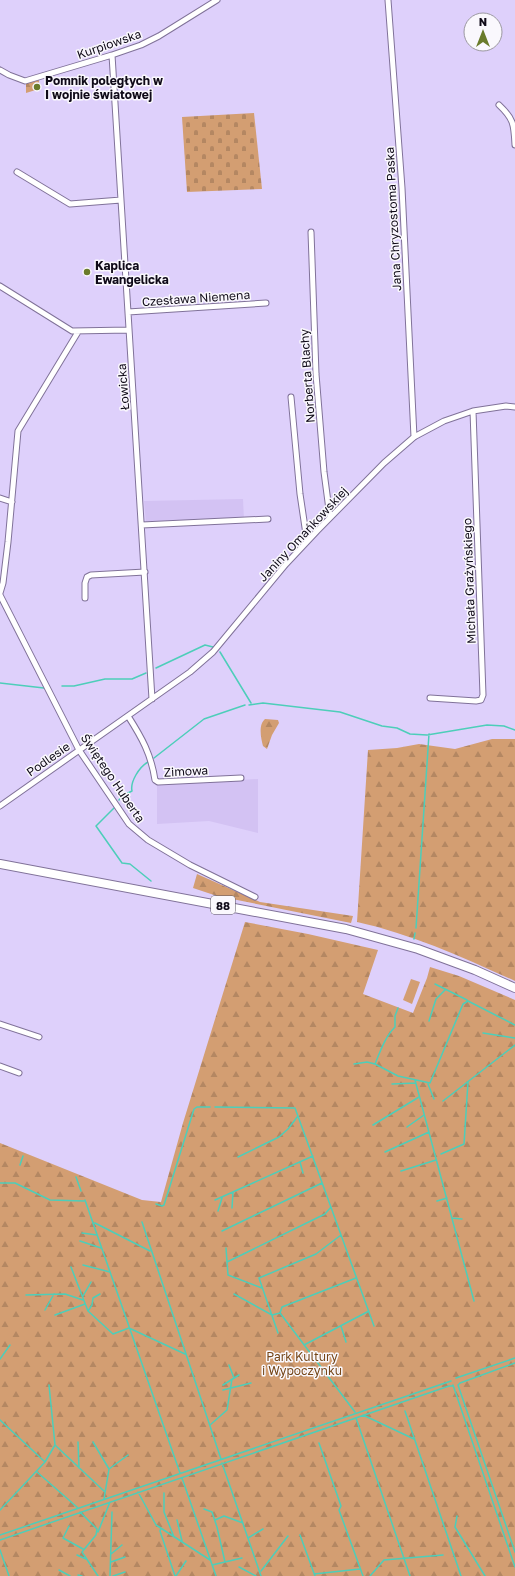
<svg xmlns="http://www.w3.org/2000/svg" width="515" height="1576" font-family="'Golos Text',sans-serif">
<style>
.built{fill:#d3c2f3}
.grass{fill:#d39e72}
.forest{fill:url(#forest-firs)}
.cemetery{fill:url(#cemetery-stones)}
.lines{fill:none;stroke-linecap:round;stroke-linejoin:round}
.stream{stroke:#4dceb9;stroke-width:1.5}
.street-casing{stroke:#807299;stroke-width:7}
.primary-casing{stroke:#807299;stroke-width:10}
.street{stroke:#fff;stroke-width:5}
.primary{stroke:#fff;stroke-width:8}
.poi-dot{fill:#6a7b2b;stroke:#faf8fd;stroke-width:1.5}
.labels{text-anchor:middle;dominant-baseline:central;stroke-width:3;stroke-linejoin:round;paint-order:stroke}
.shield{fill:#faf8fd;stroke:#56515d;stroke-width:1}
.shield-label{font-size:11px;font-weight:bold;fill:#0f0a18}
.street-label{font-size:12px;fill:#0f0a18;stroke:#faf8fd}
.poi-label{font-size:12px;font-weight:bold;fill:#0f0a18;stroke:#faf8fd;text-anchor:start}
.park-label{font-size:12px;fill:#754618;stroke:#faf8fd}
</style>
<defs>
<pattern id="forest-firs" width="22" height="20" patternUnits="userSpaceOnUse"><rect width="22" height="20" fill="#d39e72"/><path d="M5 1l3.5 6h-7zM16 11l3.5 6h-7z" fill="#b48762"/></pattern>
<pattern id="cemetery-stones" width="16" height="16" patternUnits="userSpaceOnUse"><rect width="16" height="16" fill="#d39e72"/><path d="M2 7V4a2 2 0 0 1 4 0v3zM10 15v-3a2 2 0 0 1 4 0v3z" fill="#b48762"/></pattern>
</defs>
<rect width="100%" height="100%" fill="#ded0fb"/>
<path class="built" d="M243 499 244 520 146 523 144 501Z
M258 779V833L209 821 157 824V785Z"/>
<path class="grass" d="M411 979 420 982 412 1004 403 1000Z"/>
<path class="forest" d="M39 80V89L26 93V83Z
M265 719 278 720 279 723 272 735 267 749 263 746C261 738 258 725 265 719Z
M492 739H515V981C464 958 412 934 357 922L368 750 397 748 419 744 455 749Z
M197 874 260 902 353 916 351 923 217 896 193 888Z
M245 922 308 934 378 950 363 994 413 1013 427 978 430 967 459 976 515 1000V1576H0V1143L142 1200 161 1202 183 1123Z"/>
<path class="cemetery" d="M254 113 262 189 187 192 182 117Z"/>
<g class="lines">
<path class="stream" d="M220 652 251 703
M156 668 205 645 213 647
M0 683 44 688
M62 686H74L105 679H132L146 673
M249 705 263 703 340 712 382 726 397 728 410 734 427 735 487 725 504 726 515 730
M154 758 204 719 245 705
M119 800 122 796 132 791C130 782 139 767 148 762
M114 808 96 826 122 863 130 864 151 881
M416 928 429 734
M414 939 415 933
M435 984 467 1000
M429 1021 436 999 445 990
M483 1033 515 1038
M354 1064 367 1062 375 1064 398 1076 430 1083 463 1004 468 1001 515 1025
M375 1064C380 1052 385 1037 395 1027V1016L398 1008
M415 1080 474 1301
M392 1084 416 1083
M428 1084 434 1099
M443 1101 515 1045
M215 1107 295 1108 374 1326
M373 1125 419 1097
M407 1127 424 1115
M385 1152 429 1132
M441 1154 464 1144 468 1082
M238 1157 279 1137 288 1129 298 1116
M300 1162 303 1173
M20 1165 23 1156
M401 1171 436 1160
M76 1177 81 1191
M0 1183H15L50 1200 84 1201
M85 1200 180 1473
M215 1200 313 1156
M437 1201 447 1198
M156 1204 162 1206 164 1205 194 1109 197 1107H210
M232 1208 233 1192
M218 1211 222 1198
M452 1218 462 1219
M142 1222 221 1459
M93 1224 95 1223 150 1251
M222 1231 322 1183
M82 1233 97 1235
M80 1241 101 1248
M226 1248 228 1275 262 1288
M227 1262 325 1214 331 1207
M83 1265 110 1272
M71 1267 88 1311 113 1334 129 1328 185 1354
M234 1294 272 1315 280 1313 282 1307 356 1278
M26 1295 65 1294 83 1300
M83 1296 91 1282
M45 1310 54 1294
M88 1311 92 1305 93 1298 100 1294
M280 1313 355 1412
M55 1315 85 1304
M341 1326 346 1342
M278 1333 259 1278 316 1254 341 1235
M304 1345 369 1311
M0 1359 10 1345
M515 1363 460 1383 458 1385 515 1552
M229 1365 234 1378
M456 1378 515 1358
M223 1385 239 1375
M453 1385 515 1567
M223 1390 251 1383
M405 1411 461 1576
M363 1415 414 1439
M356 1418 410 1576
M0 1420 45 1462
M210 1425 227 1410 232 1379
M78 1442 79 1468
M93 1442 109 1469 104 1499
M319 1443 341 1506 339 1510 363 1576
M55 1445 105 1492
M222 1463 261 1576
M109 1469 128 1455
M37 1472 78 1508
M182 1478 216 1576
M138 1492 156 1525 210 1560
M164 1493V1512L174 1537
M204 1509 212 1512 217 1527 225 1562
M0 1510 45 1462 55 1445 49 1385
M80 1512 97 1529 96 1535 82 1552 98 1576
M457 1516 455 1527 485 1576
M177 1520 182 1541
M215 1520 224 1516 243 1523
M69 1526 63 1538 83 1549
M161 1528 160 1531 175 1576
M98 1532 110 1502
M0 1535 451 1381
M300 1535 315 1576
M248 1538 263 1529
M0 1540 449 1386H453
M0 1550 9 1576
M111 1554 122 1545
M77 1555 86 1559
M111 1562 125 1557
M212 1565 242 1558
M239 1567 256 1576
M59 1570 70 1576
M261 1571 288 1536
M314 1574 360 1569
M78 1575 82 1576
M110 1576 112 1512
M113 1576 125 1572
M176 1576 186 1561
M370 1576 384 1560 443 1555"/>
<defs>
<path id="street" d="M388 0 402 188 414 437
M112 55 152 699
M0 70 9 75 25 81 112 55 141 45 159 36 217 0
M499 105C514 119 514 125 515 145
M17 172 70 204 121 200
M311 232 316 374 324 472 330 517
M0 286 72 331 129 330
M128 312 266 303
M291 397 300 494 307 541
M0 498 12 502
M142 525 268 519
M0 593 3 583 8 542 18 431 78 332
M0 595 79 750 129 824 148 840 190 865 255 897
M85 598V583L87 577 91 575 145 572
M430 698 476 701 481 700 483 695 473 411
M128 716C142 738 151 754 155 780L158 782 241 778
M0 806 190 672 213 652 286 564 317 531 384 463 414 437 444 421 473 411 506 406 515 407
M0 1024 39 1037
M0 1066 19 1073"/>
<path id="primary" d="M0 864 346 929 418 949 475 970 515 988"/>
</defs>
<use href="#street" class="street-casing"/>
<use href="#primary" class="primary-casing"/>
<use href="#street" class="street"/>
<use href="#primary" class="primary"/>
</g>
<g class="poi-dot">
<circle cx="37" cy="87" r="4"/>
<circle cx="87" cy="272" r="4"/>
</g>
<g class="labels">
<rect class="shield" x="211" y="896" width="24" height="18" rx="3"/>
<g class="shield-label">
<text x="223" y="905">88</text>
</g>
<g class="street-label">
<text transform="translate(109 44) rotate(-19)">Kurpiowska</text>
<text transform="translate(393 219) rotate(-93)">Jana Chryzostoma Paska</text>
<text transform="translate(196 298) rotate(-4)">Czesława Niemena</text>
<text transform="translate(307 376) rotate(-94)">Norberta Blachy</text>
<text transform="translate(123 387) rotate(-94)">Łowicka</text>
<text transform="translate(303 534) rotate(-47)">Janiny Omańkowskiej</text>
<text transform="translate(469 581) rotate(-92)">Michała Grażyńskiego</text>
<text transform="translate(48 759) rotate(-35)">Podlesie</text>
<text transform="translate(186 771) rotate(-3)">Zimowa</text>
<text transform="translate(113 778) rotate(56)">Świętego Huberta</text>
</g>
<g class="poi-label">
<text x="45" y="80">Pomnik poległych w<tspan x="45" dy="14">I wojnie światowej</tspan></text>
<text x="95" y="265">Kaplica<tspan x="95" dy="14">Ewangelicka</tspan></text>
</g>
<g class="park-label">
<text x="302" y="1356">Park Kultury<tspan x="302" dy="14">i Wypoczynku</tspan></text>
</g>
</g>
<g transform="translate(483 32)"><circle r="19" fill="#faf8fd" stroke="#9c99a1"/>
<path d="M0-3L7 15L0 10L-7 15Z" fill="#6a7b2b"/>
<text y="-6" font-size="11" font-weight="bold" text-anchor="middle" fill="#0f0a18">N</text>
</g>
</svg>
